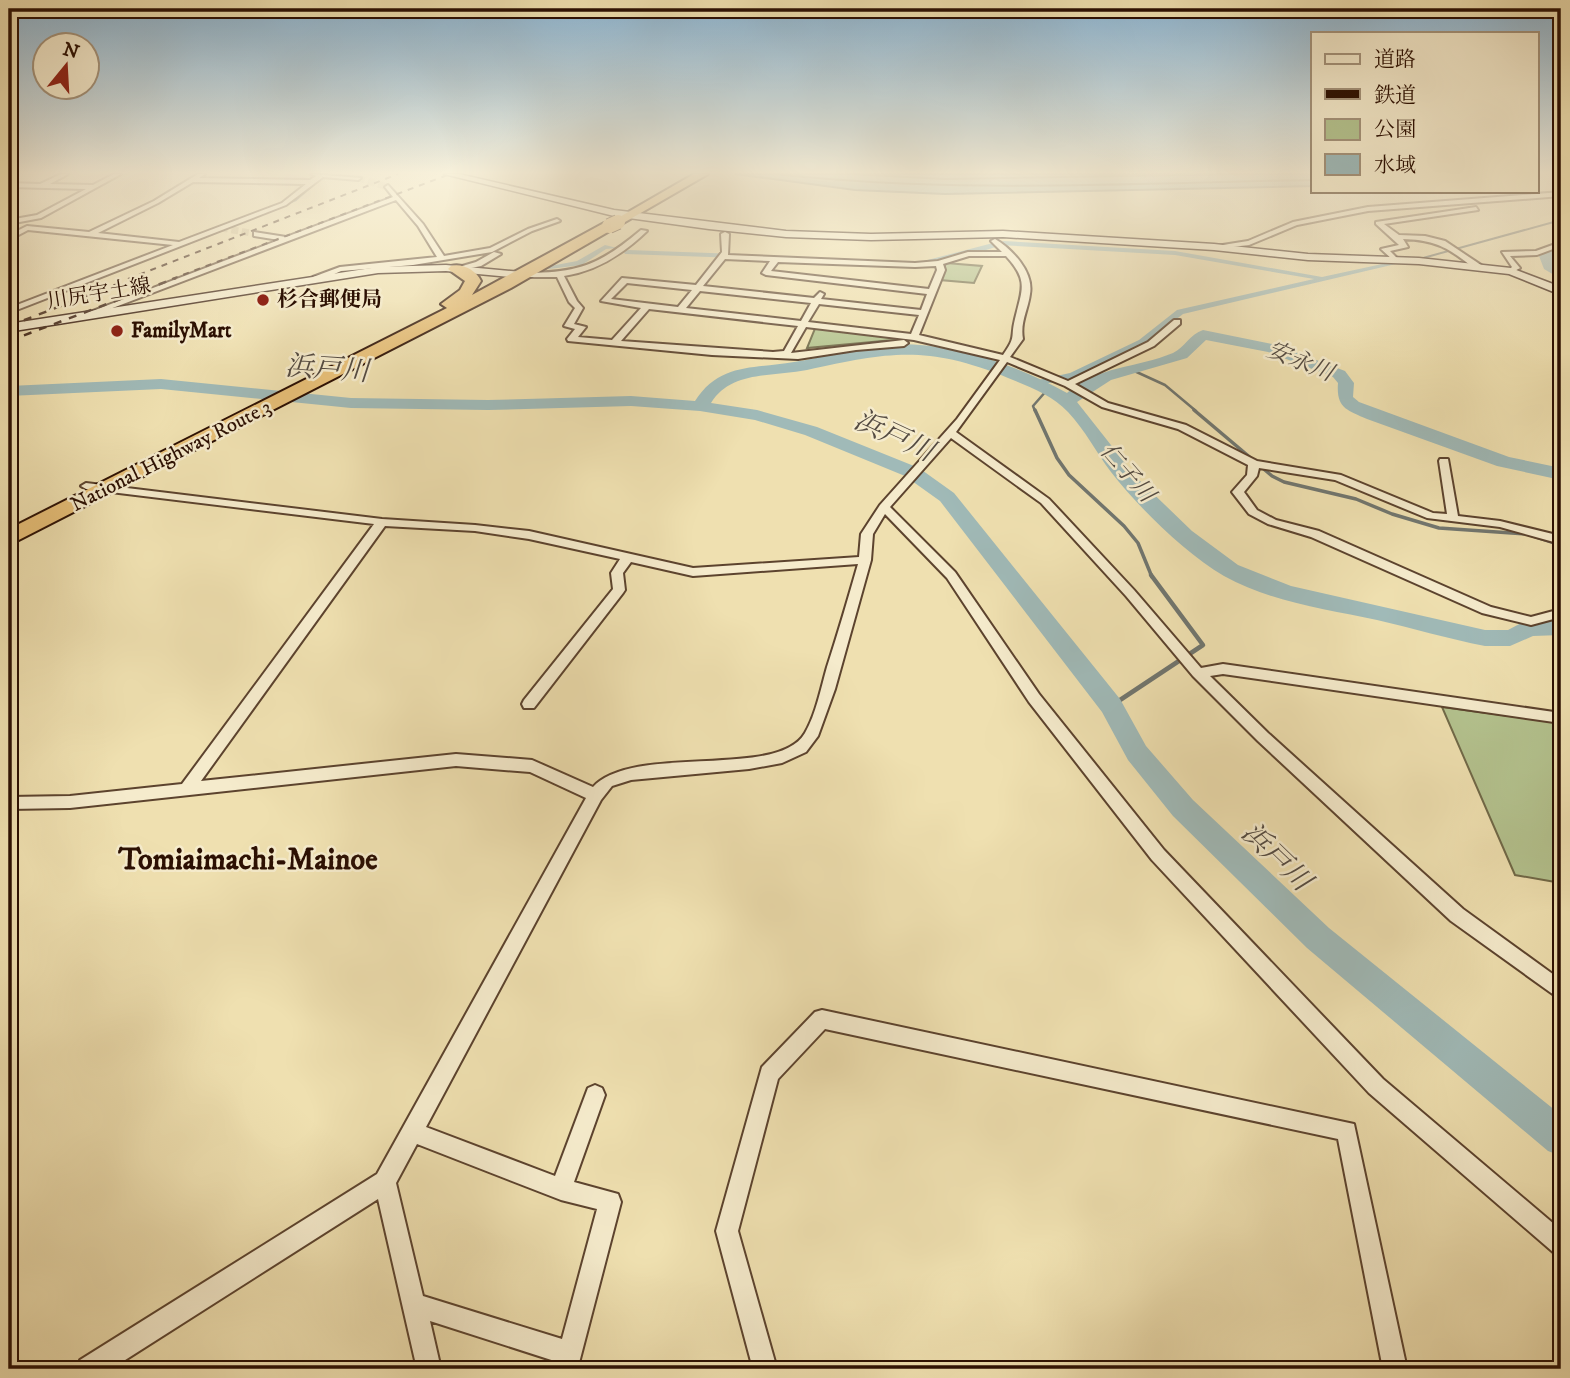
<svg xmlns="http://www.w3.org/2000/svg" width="1570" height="1378" font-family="'IM FELL DW Pica','Noto Serif JP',serif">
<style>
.green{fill:#b4c38f;stroke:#706948;stroke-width:2}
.water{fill:#a0bab8;stroke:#71766f;stroke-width:2}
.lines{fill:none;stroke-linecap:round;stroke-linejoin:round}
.shore{stroke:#66645d;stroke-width:2}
.stream-far3{stroke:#71766f;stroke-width:2}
.stream-far2{stroke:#71766f;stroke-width:2.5}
.stream-far1{stroke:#71766f;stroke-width:3.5}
.stream{stroke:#71766f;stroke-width:4.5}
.canal{fill:#a0bab8;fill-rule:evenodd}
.river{fill:#a0bab8;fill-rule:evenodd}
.street-tunnel{stroke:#d2c196;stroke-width:7;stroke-dasharray:7 3.5;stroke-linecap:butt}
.street-casing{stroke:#5c432e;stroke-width:4}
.secondary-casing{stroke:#2b0f02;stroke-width:3}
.highway-casing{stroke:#2b0f02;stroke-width:4}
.street{fill:#f5ebcc;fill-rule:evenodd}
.secondary{fill:#f5ebcc;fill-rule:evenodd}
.highway{fill:#e8c078;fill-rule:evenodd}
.rail-far1{stroke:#2b0f02;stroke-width:2;stroke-dasharray:6 6;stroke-linecap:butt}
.rail{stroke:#2b0f02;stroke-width:2.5;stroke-dasharray:8 8;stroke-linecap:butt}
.highway-bridge-casing{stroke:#2b0f02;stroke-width:16;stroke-linecap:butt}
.highway-bridge{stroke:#e8c078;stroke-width:14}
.poi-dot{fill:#8f2418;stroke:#f5ebcc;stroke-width:2.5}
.labels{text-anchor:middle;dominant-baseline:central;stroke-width:5;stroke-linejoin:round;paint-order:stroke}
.far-street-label{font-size:21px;fill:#2b0f02;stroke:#f5ebcc}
.far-poi-label{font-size:21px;font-weight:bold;fill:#2b0f02;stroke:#f5ebcc;text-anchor:start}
.far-water-label{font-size:23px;font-style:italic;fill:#544b42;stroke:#f5ebcc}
.water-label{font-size:28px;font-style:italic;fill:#544b42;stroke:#f5ebcc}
.quarter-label{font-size:30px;font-weight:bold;fill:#2b0f02;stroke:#f5ebcc}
</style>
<rect width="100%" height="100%" fill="#efe0b0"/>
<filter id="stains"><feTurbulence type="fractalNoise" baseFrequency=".00286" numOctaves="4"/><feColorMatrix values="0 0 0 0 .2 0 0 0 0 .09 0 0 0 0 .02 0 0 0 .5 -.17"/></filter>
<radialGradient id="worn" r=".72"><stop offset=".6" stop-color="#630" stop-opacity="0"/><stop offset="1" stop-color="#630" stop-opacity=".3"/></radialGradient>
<path class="green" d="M946 263 982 266 974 283 940 280Z
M816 326 915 338 807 348Z
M1442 707 1561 723V883L1515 875Z"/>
<path class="water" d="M735 174H1313V186L945 194 855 190Z"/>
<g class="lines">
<path class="shore" d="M776 174C954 194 1134 183 1313 180
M852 174 945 179 1237 174"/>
<path class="stream-far3" d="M282 206 296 200 326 174
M1423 258 1561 220"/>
<path class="stream-far2" d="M1130 369 1165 385 1196 411
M1035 411 1033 406 1047 390"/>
<path class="stream-far1" d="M1035 410 1057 458 1069 475 1124 526 1138 543 1152 577
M1194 410 1272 476 1284 482 1356 499 1392 514 1439 528 1527 534 1561 545"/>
<path class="stream" d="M1111 706 1203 645 1151 575"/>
<path class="canal" d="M1003 241 1175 251 1322 277 1396 261 1400 263 1183 314 1145 344 1076 377 1032 387 1027 384 1029 382 1070 373 1139 340 1177 310 1314 279 1175 255 1000 245Z
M993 243 996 247C977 252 933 270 916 263Z
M605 245 617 248 606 249 582 265 549 269 545 267 577 261Z
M628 250 738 254 742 256 738 258 625 254 624 252Z"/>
<path class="river" d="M1561 246V254L1552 258 1561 269V279L1544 269 1539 256Z
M1203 330 1277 345 1345 371 1354 383 1353 397 1359 402 1509 457 1561 468V480L1497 466 1367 419C1347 410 1336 408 1338 383L1333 377 1268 352 1206 340 1187 358 1111 380 1077 402 1137 478 1192 531 1238 565 1291 586 1485 630H1508L1527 620 1561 619V635L1533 636 1510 646H1485C1448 639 1413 628 1377 620 1326 609 1271 602 1224 576 1185 553 1139 508 1111 472 1096 452 1085 430 1068 412 1052 395 1030 387 1008 378 928 345 889 352 807 370 773 377 731 370 711 403L757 410 817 427 919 468 954 493 1120 699 1146 746 1193 800 1329 928 1561 1115V1156L1548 1151 1307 948 1173 816 1128 760 1102 712 940 501 905 476 805 435 755 420 700 411 631 406 488 410 351 408 161 389 9 396V386L161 379 351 398 488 400 631 396 695 401C720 362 755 369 794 362 823 358 850 348 878 345 941 339 1012 362 1067 393 1097 366 1137 368 1173 353 1185 347 1190 334 1203 330Z"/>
<path class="street-tunnel" d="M358 178 388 187
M221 228 257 234"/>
<defs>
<path id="street" d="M61 174H68L50 184 93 185 114 174H121L41 218 9 224V220L37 215 86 189 9 187V183L40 184Z
M198 174H205L199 178 310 180 316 176 311 174 361 178 358 180 323 177 286 205 9 313V308L173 245 28 230 9 240V235L27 226 89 232 154 201ZM193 182 306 184 282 203 179 242 98 233 158 203Z
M388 185 423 224 444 256 490 248 528 229 557 219 560 221 532 231 492 252 413 265 341 271 319 281H313V277L340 267 437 257 418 226 396 200 89 317 82 315 279 240 254 236V232L286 237 393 197 385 187Z
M1561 192V196L1368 211 1297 225 1249 245 1214 249 1210 247 1248 241 1293 222 1368 207Z
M1476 207 1478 210 1384 224 1399 235 1425 236 1445 241 1481 265V269H1475C1449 248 1436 240 1403 239L1408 247 1390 251 1398 259 1394 261 1381 249 1399 245 1376 224V222Z
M641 230 647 231C623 254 597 271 564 276L577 301 583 308 574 324 586 327 578 337 612 340 641 308 601 301 622 278 696 285 722 252 721 234 725 232 729 234 728 255 915 263 938 261 968 252H1002L991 241 995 239C1012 249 1034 272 1030 294 1028 310 1020 322 1023 339L1010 357 1068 381 1148 342 1174 320H1180V324L1154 346 1075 384 1108 403 1186 425 1257 461 1341 475 1433 513 1447 514 1439 461 1440 459H1448L1458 516 1500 521 1561 536V544L1500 527 1427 518 1335 480 1259 468 1257 476 1244 492 1257 510 1276 520 1319 531 1491 607 1531 617 1561 609V617L1531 625 1482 613 1311 537 1268 524 1249 514 1232 492 1247 475 1248 465 1178 429 1102 407 1065 386 1007 362 956 432 1049 499 1134 590 1201 668 1223 664 1561 713V723L1223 674 1210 676 1268 733 1463 909 1561 980V1000L1451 921 1258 741 1193 676 1126 596 1041 503 951 438 890 507 955 572 1039 694 1164 850 1383 1079 1561 1230V1255L1553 1252 1369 1093 1152 860 1029 702 947 578 885 514 873 534 871 560 835 689 818 736 806 752 782 763 749 769 631 780 612 786 601 800 426 1127 555 1176 588 1088 595 1085 602 1088 605 1095 574 1182 618 1194 621 1202 579 1363 570 1366 430 1321 441 1369H417L378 1199 111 1369H77L80 1360 377 1174 586 798 530 772 456 766 70 808 9 809V797L70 796 182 784 374 524 86 489 81 486 86 483 382 519 475 525 529 531 693 568 859 557 861 534 880 505 957 419 1000 360 914 340 806 327 791 353 904 340 908 343 904 346 856 350 798 359 712 355 568 341 567 339 575 329 564 326 575 308 569 302 557 277H522L518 275 522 273C578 273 598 266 641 230ZM969 256H1006C1029 281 1022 289 1015 319 1010 339 1017 335 1003 355L919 335 945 270 943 264ZM725 259 770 261 762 273 766 275 927 294 921 310 821 299 824 294 820 292 814 298 703 286ZM778 262 915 267 936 266 937 270 929 289 771 271ZM627 283 692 290 678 307 611 299ZM700 291 811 303 801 321 686 308ZM819 304 919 315 911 334 808 322ZM649 309 798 326 784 351 773 352 621 341ZM385 526 475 531 529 539 620 559 611 573 613 589 524 700 522 704 524 708H534L623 593 625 590 623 573 631 562 693 576 858 564C848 599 838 633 827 667 821 688 816 714 805 733 778 780 634 743 593 787L532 760 456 754 201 781ZM417 1144 561 1200 597 1209 562 1339 423 1296 396 1183Z
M1561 242V246L1537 255 1510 256 1520 268 1511 273 1507 271 1512 267 1502 252 1536 251Z
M494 252 501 254 481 266 456 271 452 269 476 262Z
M822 1010 1354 1124 1407 1369H1383L1338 1139 825 1029 778 1079 738 1231 777 1369H753L716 1231 762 1067 815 1012Z"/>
<path id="secondary" d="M444 174H459L614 210 786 231 871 234 1003 231 1214 244 1308 254 1419 258 1511 268 1561 287V295L1509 274 1419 264 1308 260 1214 250 1003 237 871 240 786 237 709 229 614 216Z
M446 265 522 272 528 275 522 278 446 271 378 273 14 331 9 329V324L14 323 378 267Z"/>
<path id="highway" d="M694 174H708L511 288 9 545V529L447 308 441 304 460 290 465 281 448 269 451 266C462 263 476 270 481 281L472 295 604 223 611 222Z"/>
</defs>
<use href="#street" class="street-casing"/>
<use href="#secondary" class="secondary-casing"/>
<use href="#highway" class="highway-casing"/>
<use href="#street" class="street"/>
<use href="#secondary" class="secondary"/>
<use href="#highway" class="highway"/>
<path class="rail-far1" d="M128 279 398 174
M172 279 450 174"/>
<path class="rail" d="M9 326 133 278
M9 341 176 278"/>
<defs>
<path id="highway-bridge" d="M609 226 618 222"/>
</defs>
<use href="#highway-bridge" class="highway-bridge-casing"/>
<use href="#highway-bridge" class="highway-bridge"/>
</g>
<linearGradient id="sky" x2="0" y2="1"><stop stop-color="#8bb6d5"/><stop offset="0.47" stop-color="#f8f1db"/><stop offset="1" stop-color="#f8f1db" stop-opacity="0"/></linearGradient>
<rect width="1570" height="367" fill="url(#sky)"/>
<g class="poi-dot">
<circle cx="263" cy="300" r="7"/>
<circle cx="117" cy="331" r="7"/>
</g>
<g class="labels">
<g class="far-street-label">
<text transform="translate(99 294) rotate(-9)">川尻宇土線</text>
<text transform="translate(171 456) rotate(-27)">National Highway Route 3</text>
</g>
<g class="far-poi-label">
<text x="277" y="300">杉合郵便局</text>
<text x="131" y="331">FamilyMart</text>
</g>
<g class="far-water-label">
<text transform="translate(1300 362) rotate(22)">安永川</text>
<text transform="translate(1127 473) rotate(49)">仁子川</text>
</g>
<g class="water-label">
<text transform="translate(327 369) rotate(4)">浜戸川</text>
<text transform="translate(894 436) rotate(25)">浜戸川</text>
<text transform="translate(1276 857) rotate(44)">浜戸川</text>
</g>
<g class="quarter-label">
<text x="248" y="860">Tomiaimachi-Mainoe</text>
</g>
</g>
<rect width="1570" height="1378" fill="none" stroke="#efe0b0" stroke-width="35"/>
<rect x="10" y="10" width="1549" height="1357" fill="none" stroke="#2b0f02" stroke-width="3.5"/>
<rect x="18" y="18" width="1535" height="1343" fill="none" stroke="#2b0f02" stroke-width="2"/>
<rect x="1311" y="32" width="228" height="161" fill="#f5ebcc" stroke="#a4937b" stroke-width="2"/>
<rect x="1325" y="54" width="35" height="10" fill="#f5ebcc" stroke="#a4937b" stroke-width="2"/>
<text x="1374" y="66" font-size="21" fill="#2b0f02">道路</text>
<rect x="1325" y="89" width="35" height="10" fill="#2b0f02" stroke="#a4937b" stroke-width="2"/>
<text x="1374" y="102" font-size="21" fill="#2b0f02">鉄道</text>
<rect x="1325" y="119" width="35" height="21" fill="#b4c38f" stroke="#a4937b" stroke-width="2"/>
<text x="1374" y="136" font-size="21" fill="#2b0f02">公園</text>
<rect x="1325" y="154" width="35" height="21" fill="#a0bab8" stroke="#a4937b" stroke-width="2"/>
<text x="1374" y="172" font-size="21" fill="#2b0f02">水域</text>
<g transform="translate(66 66) rotate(18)"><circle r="33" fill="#f5ebcc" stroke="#a4937b" stroke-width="2"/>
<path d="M0-5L12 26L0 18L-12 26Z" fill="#8f2418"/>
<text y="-10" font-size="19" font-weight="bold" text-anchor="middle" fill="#2b0f02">N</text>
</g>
<rect width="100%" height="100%" filter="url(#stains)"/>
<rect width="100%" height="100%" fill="url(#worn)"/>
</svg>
